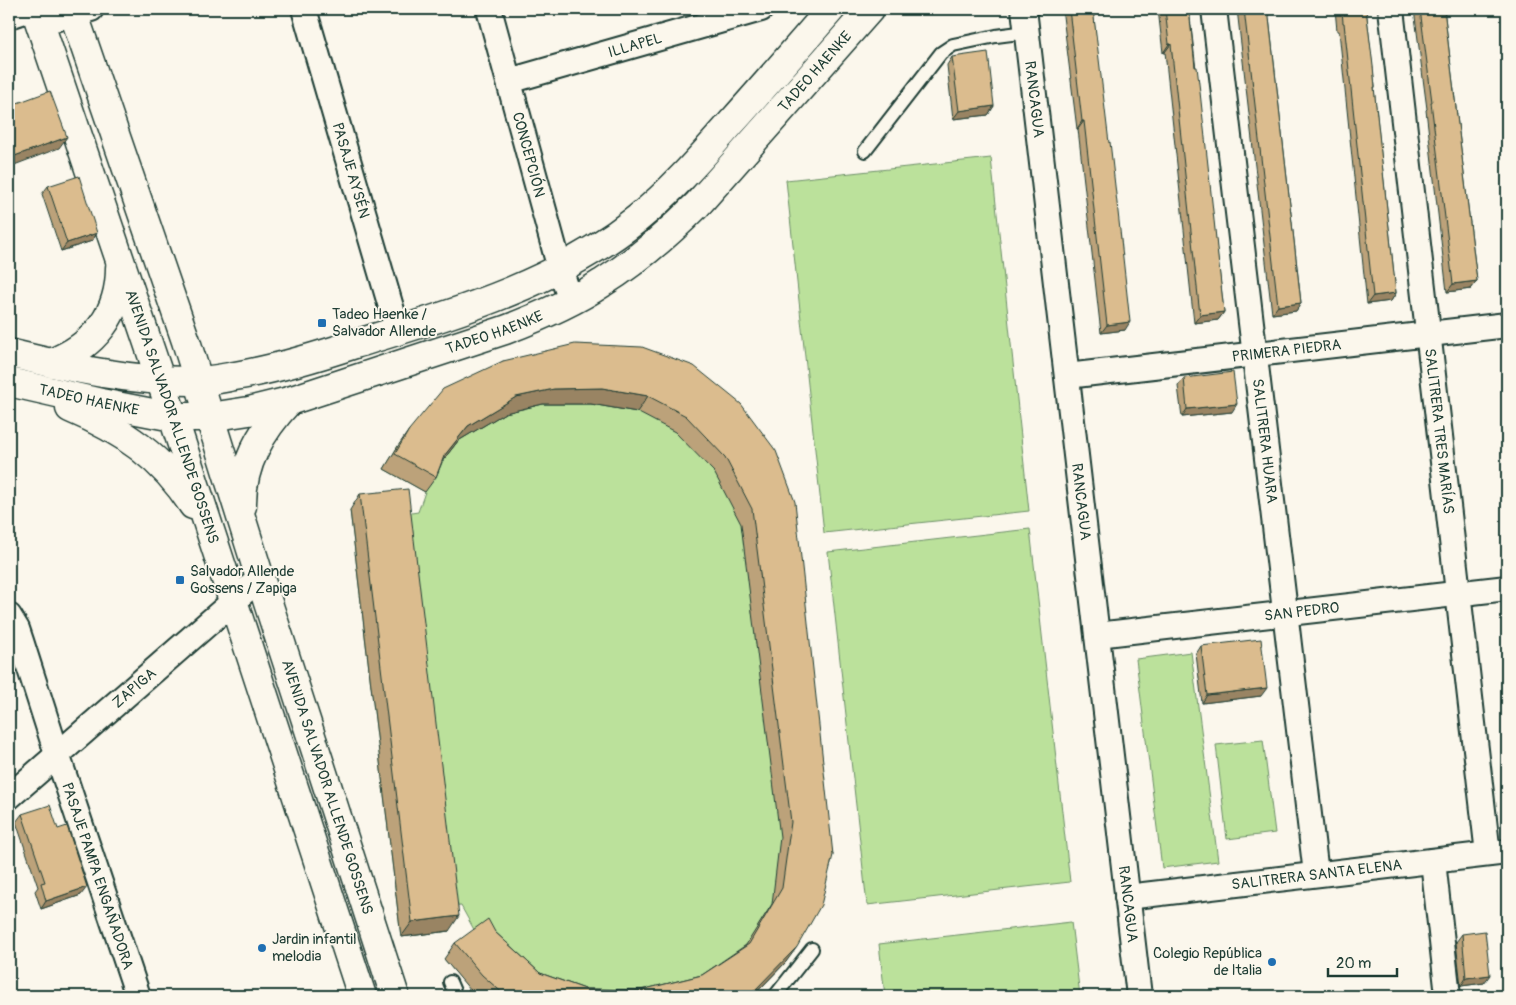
<svg xmlns="http://www.w3.org/2000/svg" width="1516" height="1005" font-family="Pangolin,sans-serif">
<style>
.green{fill:#bbe19b;stroke:#6d8f68}
.lines{fill:none;stroke-linecap:round;stroke-linejoin:round}
.lane-casing{stroke:#1f3d34;stroke-width:16}
.street-casing{stroke:#1f3d34;stroke-width:28}
.secondary-casing{stroke:#1f3d34;stroke-width:31}
.lane{stroke:#fbf7ec;stroke-width:12}
.street{stroke:#fbf7ec;stroke-width:24}
.secondary{stroke:#fbf7ec;stroke-width:28}
.wall{fill:#bca27a;stroke:#1f3d34}
.shaded-wall{fill:#998463;stroke:#1f3d34}
.building{fill:#dbbc8e;stroke:#1f3d34}
.poi-dot{fill:#1f6fb2;stroke:#fbf7ec;stroke-width:2}
.labels{text-anchor:middle;dominant-baseline:central;stroke-width:4;stroke-linejoin:round;paint-order:stroke}
.street-label{font-size:15px;fill:#1f3d34;stroke:#fbf7ec}
.poi-label{font-size:15px;fill:#1f3d34;stroke:#fbf7ec;text-anchor:start}
</style>
<rect width="100%" height="100%" fill="#fbf7ec"/>
<filter id="ink" filterUnits="userSpaceOnUse"><feTurbulence type="fractalNoise" baseFrequency=".02" numOctaves="2"/><feDisplacementMap in="SourceGraphic" scale="10" xChannelSelector="R" yChannelSelector="G"/><feConvolveMatrix kernelMatrix="1 2 1 2 8 2 1 2 1" color-interpolation-filters="sRGB"/></filter>
<g filter="url(#ink)">
<path class="green" d="M991 158 1029 511 824 533 786 180Z
M493 376 730 420 822 871 753 996 471 990 444 959 477 935 461 906 446 907 449 931 401 937 350 510 397 504 398 515 418 512 425 492 384 469 398 446 433 405Z
M1030 529 1070 882 867 905 828 552Z
M1191 652 1218 861 1162 868 1136 659Z
M1263 740 1275 833 1227 839 1216 745Z
M1071 922 1080 996H885L879 944Z"/>
<g class="lines">
<defs>
<path id="lane" d="M865 151 941 53 953 45 996 36 1027 32
M450 982 456 996
M775 996 812 949"/>
<g id="street">
<path id="s1" d="M304 9 398 331"/>
<path id="s2" d="M489 9 560 269 571 301"/>
<path id="s3" d="M1024 9 1139 996"/>
<path id="s4" d="M1214 9 1316 874"/>
<path id="s5" d="M1391 9 1488 854"/>
<path d="M9 16 30 9"/>
<path d="M40 23 91 9"/>
<path id="s6" d="M509 81 761 9"/>
<path id="s7" d="M1067 376 1507 325"/>
<path id="s8" d="M9 616 17 629 21 641 57 754 138 996"/>
<path id="s9" d="M1097 635 1507 588"/>
<path id="s10" d="M9 797 260 578"/>
<path d="M1433 861 1448 996"/>
<path id="s11" d="M1127 897 1507 852"/>
</g>
<g id="secondary">
<path id="s12" d="M35 9 173 417 362 996"/>
<path id="s13" d="M72 9 186 341 260 578 395 996"/>
<path d="M9 353C70 368 134 382 197 381 210 381 223 378 235 376 276 369 316 357 355 344 455 313 554 285 637 219 673 190 703 155 734 120 767 83 799 46 831 9"/>
<path d="M51 363C94 346 120 315 120 268"/>
<path id="s14" d="M9 382 101 403 173 417H210L249 411 289 401 505 330C539 317 572 303 602 283 637 261 668 234 697 205L870 9"/>
<path d="M70 408C122 430 162 457 193 505"/>
<path d="M242 506C241 464 262 430 289 401"/>
</g>
</defs>
<use href="#lane" class="lane-casing"/>
<use href="#street" class="street-casing"/>
<use href="#secondary" class="secondary-casing"/>
<use href="#lane" class="lane"/>
<use href="#street" class="street"/>
<use href="#secondary" class="secondary"/>
</g>
<path class="wall" d="M1068 9H1093L1125 330 1101 333 1078 129H1077L1063 16Z
M1158 9H1189L1224 312 1218 320 1194 323 1165 52 1163 53Z
M1237 9H1268L1301 303 1296 311 1272 314Z
M1335 9H1366L1375 87 1374 89 1396 293 1391 301 1367 304 1339 31H1337Z
M1414 9H1444L1477 281 1471 289 1447 292 1426 110 1427 109Z
M952 57 994 106 988 115 953 119 947 65Z
M48 186 97 233 92 241 61 251 42 194Z
M503 361 741 404 833 855 786 962 753 996H478L471 991 444 959 455 943 495 932 540 973 585 989 641 990 702 975 746 945 772 904 780 837 741 524 714 472 675 432 637 412 591 404H543L505 413 458 441 443 460 436 477 425 492 384 469 398 446 409 430Z
M1184 378 1232 412 1182 417 1178 386Z
M360 494 449 931 401 937 350 510Z
M1201 646 1261 696 1202 703 1196 654Z
M22 814 81 895 41 909 35 891 38 887 16 822Z
M1462 934 1484 983 1461 986 1456 942Z"/>
<path class="shaded-wall" d="M1169 44H1171L1165 52 1163 53Z
M994 106 988 115 953 119 959 111Z
M1082 121H1084L1078 129H1077Z
M67 137 59 148 9 167V158Z
M97 233 92 241 61 251 67 243Z
M1477 281 1471 289 1447 292 1453 284Z
M1396 293 1391 301 1367 304 1373 296Z
M1301 303 1296 311 1272 314 1278 306Z
M1224 312 1218 320 1194 323 1200 315Z
M1130 322 1125 330 1101 333 1107 325Z
M602 388 648 396 637 412 591 404H543L505 413 458 441 434 472 444 456 468 426 516 397 554 389Z
M1237 404 1232 412 1182 417 1187 409Z
M1267 688 1261 696 1202 703 1207 695Z
M87 887 81 895 41 909 46 901Z
M459 916 449 931 401 937 412 922Z
M797 947 786 962 753 996H745Z
M1490 975 1484 983 1461 986 1466 978Z"/>
<path class="building" d="M1069 9H1093L1109 143 1110 142 1118 212 1130 322 1107 325 1084 121H1082Z
M1165 9H1189L1195 67H1197L1200 92 1224 312 1200 315 1171 44H1169Z
M1244 9H1268L1301 303 1278 306Z
M1342 9H1366L1373 66 1375 87H1374L1396 293 1373 296 1344 23H1343Z
M1420 9H1444L1477 281 1453 284 1431 102H1432Z
M988 52 994 106 959 111 952 57Z
M50 91 67 137 9 158V106Z
M79 176 97 233 67 243 48 186Z
M575 344 642 347 694 366 741 404 776 451 795 502 833 855 821 905 797 947 754 991 745 996H506L482 975 455 943 488 919 495 932 540 973 585 989 641 990 702 975 749 944 782 888 791 822 752 509 725 457 686 416 648 396 602 388 554 389 516 397 468 426 444 456 436 477 395 454 409 430 443 389 503 361Z
M1233 372 1237 404 1187 409 1184 378Z
M408 489 459 916 412 922 360 494Z
M1261 639 1267 688 1207 695 1201 646Z
M50 805 58 829 67 826 87 887 46 901 41 883 45 882 22 814Z
M1485 931 1490 975 1466 978 1462 934Z"/>
</g>
<g class="poi-dot">
<rect x="317" y="318" width="10" height="10" rx="2.5"/>
<rect x="175" y="575" width="10" height="10" rx="2.5"/>
<circle cx="262" cy="948" r="5"/>
<circle cx="1272" cy="962" r="5"/>
</g>
<g class="labels">
<g class="street-label">
<text stroke="none"><textPath href="#s6" startOffset="131">ILLAPEL</textPath></text>
<text stroke="none"><textPath href="#s14" startOffset="922">TADEO HAENKE</textPath></text>
<text stroke="none"><textPath href="#s3" startOffset="91">RANCAGUA</textPath></text>
<text stroke="none"><textPath href="#s2" startOffset="151">CONCEPCIÓN</textPath></text>
<text stroke="none"><textPath href="#s1" startOffset="168">PASAJE AYSÉN</textPath></text>
<text stroke="none"><textPath href="#s14" startOffset="502">TADEO HAENKE</textPath></text>
<text stroke="none"><textPath href="#s7" startOffset="221">PRIMERA PIEDRA</textPath></text>
<text stroke="none"><textPath href="#s14" startOffset="82">TADEO HAENKE</textPath></text>
<text stroke="none"><textPath href="#s12" startOffset="430">AVENIDA SALVADOR ALLENDE GOSSENS</textPath></text>
<text stroke="none"><textPath href="#s5" startOffset="425">SALITRERA TRES MARÍAS</textPath></text>
<text stroke="none"><textPath href="#s4" startOffset="435">SALITRERA HUARA</textPath></text>
<text stroke="none"><textPath href="#s3" startOffset="496">RANCAGUA</textPath></text>
<text stroke="none"><textPath href="#s9" startOffset="206">SAN PEDRO</textPath></text>
<text stroke="none"><textPath href="#s10" startOffset="166">ZAPIGA</textPath></text>
<text stroke="none"><textPath href="#s13" startOffset="819">AVENIDA SALVADOR ALLENDE GOSSENS</textPath></text>
<text stroke="none"><textPath href="#s11" startOffset="191">SALITRERA SANTA ELENA</textPath></text>
<text stroke="none"><textPath href="#s8" startOffset="275">PASAJE PAMPA ENGAÑADORA</textPath></text>
<text stroke="none"><textPath href="#s3" startOffset="901">RANCAGUA</textPath></text>
</g>
<g class="poi-label">
<text x="332" y="314">Tadeo Haenke /<tspan x="332" dy="17">Salvador Allende</tspan></text>
<text x="190" y="571">Salvador Allende<tspan x="190" dy="17">Gossens / Zapiga</tspan></text>
<text x="272" y="939">Jardin infantil<tspan x="272" dy="17">melodia</tspan></text>
<text x="1262" y="953" text-anchor="end">Colegio República<tspan x="1262" dy="17">de Italia</tspan></text>
</g>
</g>
<rect width="1516" height="1005" fill="none" stroke="#fbf7ec" stroke-width="30"/>
<rect x="15" y="15" width="1486" height="975" fill="none" stroke="#1f3d34" stroke-width="2" filter="url(#ink)"/>
<path d="M1328 968v8h69v-8" fill="none" stroke="#1f3d34" stroke-width="2.5"/>
<text x="1336" y="968" font-size="15" fill="#1f3d34" stroke="#fbf7ec" stroke-width="4" paint-order="stroke">20 m</text>
</svg>
